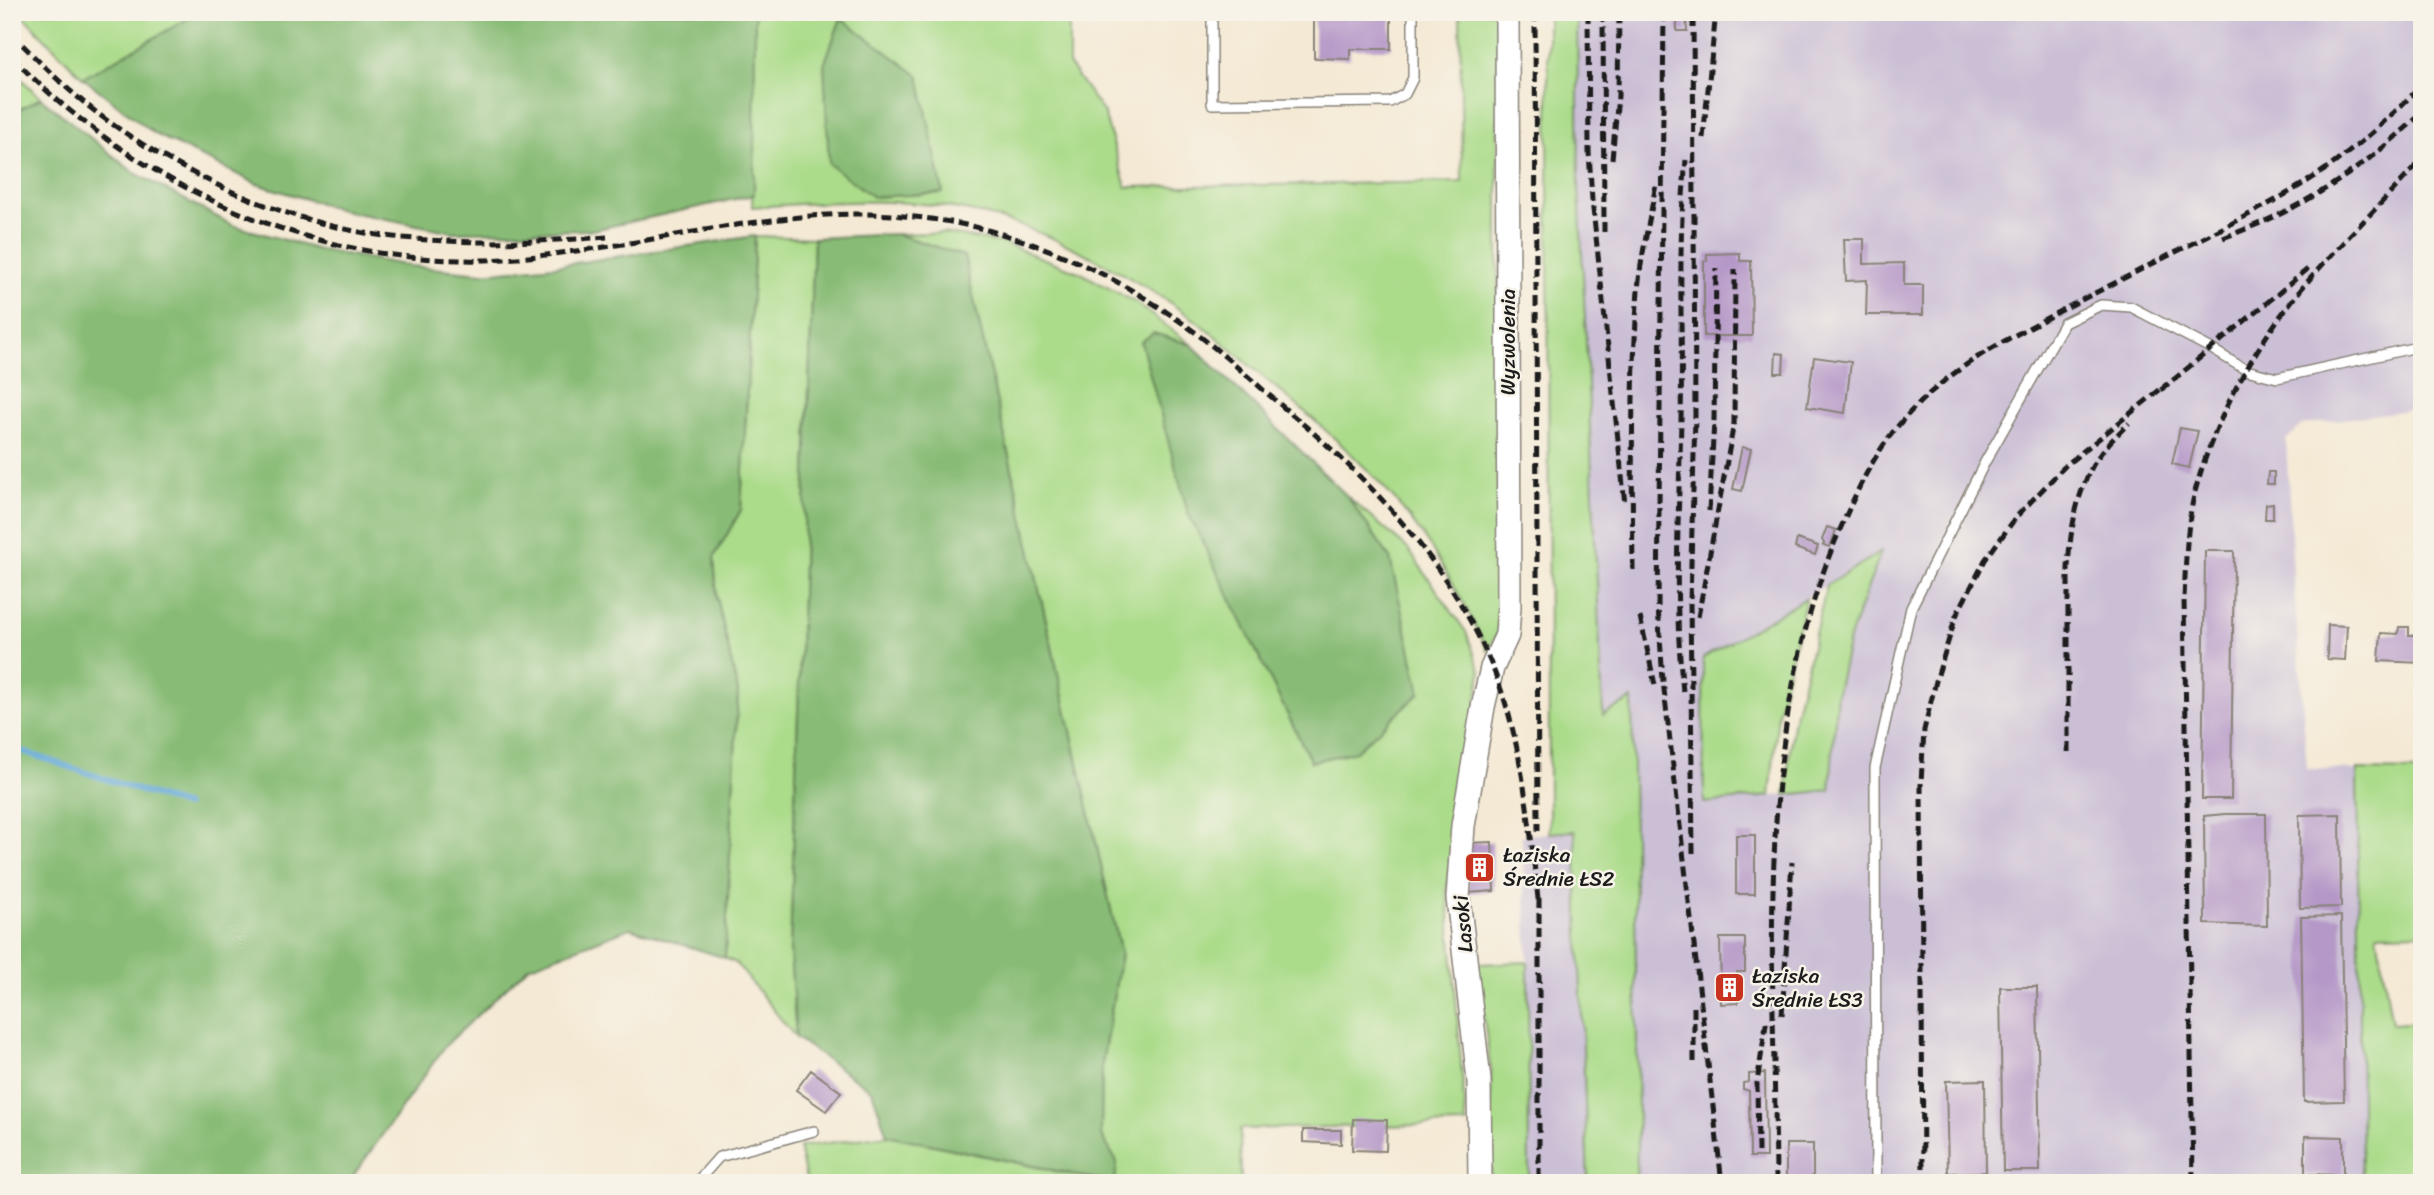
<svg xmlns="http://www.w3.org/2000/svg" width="2434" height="1195" font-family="Sriracha,sans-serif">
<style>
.industrial{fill:#cbbfd5;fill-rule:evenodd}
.green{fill:#abdc8a;stroke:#647c53;stroke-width:2;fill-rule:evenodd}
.forest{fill:#88bc76;stroke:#526c49;stroke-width:2}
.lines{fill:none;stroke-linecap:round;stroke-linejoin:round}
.stream{stroke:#63a9d9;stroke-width:6}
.building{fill:#b598c8}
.service-casing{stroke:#888278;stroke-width:12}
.tertiary-casing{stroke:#888278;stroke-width:26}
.service{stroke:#fff;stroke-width:9}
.tertiary{stroke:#fff;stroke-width:23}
.rail{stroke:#1c1c1c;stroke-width:5;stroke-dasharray:10 5;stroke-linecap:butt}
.labels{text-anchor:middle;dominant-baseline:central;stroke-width:5;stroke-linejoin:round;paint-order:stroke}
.street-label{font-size:21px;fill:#1c1c1c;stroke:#f7f3e8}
.poi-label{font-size:21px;fill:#1c1c1c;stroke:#f7f3e8;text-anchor:start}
</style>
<rect width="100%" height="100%" fill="#f7f3e8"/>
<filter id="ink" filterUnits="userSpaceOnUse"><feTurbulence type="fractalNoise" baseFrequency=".0143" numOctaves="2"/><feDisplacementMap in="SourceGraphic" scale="14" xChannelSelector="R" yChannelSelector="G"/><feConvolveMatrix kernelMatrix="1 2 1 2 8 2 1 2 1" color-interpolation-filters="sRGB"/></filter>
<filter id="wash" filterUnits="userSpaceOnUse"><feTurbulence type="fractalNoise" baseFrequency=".00686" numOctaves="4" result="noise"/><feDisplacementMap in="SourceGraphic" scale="28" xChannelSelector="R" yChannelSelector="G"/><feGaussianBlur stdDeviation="1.57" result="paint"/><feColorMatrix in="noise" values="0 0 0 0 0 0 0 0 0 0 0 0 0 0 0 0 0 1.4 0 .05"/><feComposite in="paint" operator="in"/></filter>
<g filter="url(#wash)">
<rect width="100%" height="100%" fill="#f4e9d4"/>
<path class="industrial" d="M1577 12H2422V408L2302 425 2286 440 2293 573 2307 769 2357 770 2362 1183H1636L1638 1112 1632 700 1603 716 1579 186ZM1881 553 1850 635 1837 692 1830 790 1704 803 1703 658Z
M1575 830 1588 1183H1529L1528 962 1522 836Z"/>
<path class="green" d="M19 12H200L83 78Z
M755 12H1069V65L1104 113 1126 187 1462 182 1460 12H1498V632L1488 651C1468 611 1448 572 1423 536 1385 481 1325 428 1274 386 1245 363 1218 336 1188 315 1134 277 1054 233 990 216 912 195 832 202 752 207ZM841 18 943 192 942 193 873 197 824 65Z
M1548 12H1577L1579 186 1603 715 1632 699 1638 1112 1636 1183H1588L1575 831 1549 833Z
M12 70 41 98 12 113Z
M943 233 1003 243 1081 273 1133 301 1192 345 1153 333 1390 558 1347 496 1408 549 1466 632 1481 672 1447 889 1466 1124 1240 1129 1241 1183H1115L1116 1162 1101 1135 1102 1063 1121 954 964 256 897 234Z
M755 236 814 238 790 951 796 1038 736 963 725 958 738 692 717 598 714 557 741 510Z
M1881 552 1850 635 1837 692 1830 790 1785 795 1793 724 1827 585Z
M1806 598 1778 713 1770 796 1704 803 1703 658Z
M2357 770 2422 771V933L2377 934 2392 1024 2422 1022V1183H2362Z
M1528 962 1529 1183H1491V1072L1477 964Z
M887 1135 1109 1183H807L799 1147Z"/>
<path class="forest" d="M200 12H755L754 195 593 230 453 232 345 211 257 184 155 134 83 78Z
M841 18 919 76 943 193 873 197 829 164 824 65Z
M41 98 133 172 232 225 316 249 410 266 482 273 555 266 755 236 741 510 714 557 717 598 738 692 725 958 630 928 528 967 446 1045 348 1183H12V113Z
M897 234 964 256 1121 954 1102 1063 1101 1135 1117 1162 1115 1183 887 1135 872 1091 796 1038 790 951 814 238Z
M1153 333 1192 345 1347 496 1390 558 1420 693 1356 751 1311 762 1188 513 1141 342Z"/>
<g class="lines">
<path class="stream" d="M12 748 186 806"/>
</g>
<g id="blocks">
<path class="building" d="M1314 12H1391V49H1350V59L1314 58Z
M1677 18H1686L1687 31H1677Z
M1844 239H1864V264L1904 263V285H1923V315H1866L1867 280 1846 281Z
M1740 253V261H1751L1752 336H1704V261H1707V254Z
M1776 353 1784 354 1783 373H1775Z
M1814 357 1851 362 1845 413 1807 407Z
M2180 428 2198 431 2189 468 2172 464Z
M1742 447 1751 449 1742 491 1733 489Z
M2268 472H2274V484H2267Z
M2273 503V519H2265L2266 504Z
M1827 527 1836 530 1830 547 1823 545 1824 543 1822 540Z
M1797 539 1818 546 1815 555 1795 548Z
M2205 551H2234L2231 799H2202Z
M2328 625 2347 626 2345 660 2327 659Z
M2399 627H2409V635H2422V663L2379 661 2381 633 2398 634Z
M2225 814H2266L2267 926 2205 924 2204 816Z
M2340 814 2341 907 2300 908 2299 815Z
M1736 835H1755V894H1736Z
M1492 842 1494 891 1468 893V843Z
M2341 916 2344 1101 2304 1102 2301 917Z
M1720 938H1745V972H1737L1738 1003 1721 1004Z
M2000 987H2037L2040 1171H2003Z
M811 1070 841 1092 826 1111 796 1090Z
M1765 1073 1766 1157H1750L1749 1091 1743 1089V1083L1749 1082V1074Z
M1985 1080 1986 1172 1948 1173 1946 1081Z
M1353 1119 1387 1120 1386 1151 1352 1150Z
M1303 1130H1341V1144L1303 1142Z
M2305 1136 2343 1137V1175L2305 1174Z
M1786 1144H1813V1182H1786Z"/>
</g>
</g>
<g filter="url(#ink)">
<use href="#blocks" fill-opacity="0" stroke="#888278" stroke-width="2"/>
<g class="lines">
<defs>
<path id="service" d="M1212 12V104L1390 102 1405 94 1413 78V12
M696 1183 719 1157 814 1131
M1876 1183 1875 768 1911 608 1985 462 2064 323 2101 305 2131 307 2210 348 2246 370 2277 378 2422 346"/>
<path id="tertiary" d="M1480 1183 1479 1080 1458 898 1463 826 1483 707 1492 668 1507 635 1509 606 1507 12"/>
</defs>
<use href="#service" class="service-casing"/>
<use href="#tertiary" class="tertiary-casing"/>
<use href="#service" class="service"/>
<use href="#tertiary" class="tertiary"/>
<path class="rail" d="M1535 12 1538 831
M1588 12 1589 152 1592 200 1625 504
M1603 12 1604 232
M1664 12 1658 607 1663 681 1722 1183
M12 34C44 67 77 100 115 126 194 181 298 227 394 237 465 245 536 242 607 237
M12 57C126 176 293 258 460 260 496 261 533 257 568 252 691 237 806 201 931 219 1026 232 1115 273 1192 330 1226 356 1257 385 1290 413 1389 495 1483 602 1513 731 1527 789 1532 848 1539 907
M1703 138 1716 12
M1612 159 1618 96 1619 12
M2223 238C2246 229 2270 220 2292 208 2340 183 2382 151 2422 113
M2161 390 2309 268
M1709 511 1714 421 1716 268
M1633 570C1632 477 1631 383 1638 290 1641 255 1650 219 1656 184
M1640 617 1655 685
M1698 617 1734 423 1735 269
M1683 691C1673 600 1679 511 1681 420 1683 333 1677 247 1686 160
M2068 752V568C2070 532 2076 497 2093 465 2101 450 2117 435 2129 423
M1693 853 1690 601 1695 417 1693 12
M1539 898V1183
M1694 1007V1066
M1782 1015 1792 862
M1758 1152 1757 1083 1767 1018
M2193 1181 2184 598C2186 561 2186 524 2196 488 2216 416 2255 345 2303 287 2340 243 2383 203 2422 159
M1776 1183C1775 968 1752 742 1836 539 1853 499 1870 460 1897 427 1925 393 1962 365 2001 343 2069 305 2139 271 2209 235 2252 213 2298 190 2337 161 2368 138 2395 112 2422 85
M1923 1183 1921 783 1924 730 1936 681 1956 616 1985 560 2017 516 2066 465 2167 384"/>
</g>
</g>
<defs>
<symbol id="building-square" viewBox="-11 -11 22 22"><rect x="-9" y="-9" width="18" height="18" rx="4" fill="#c8321e" stroke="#f7f3e8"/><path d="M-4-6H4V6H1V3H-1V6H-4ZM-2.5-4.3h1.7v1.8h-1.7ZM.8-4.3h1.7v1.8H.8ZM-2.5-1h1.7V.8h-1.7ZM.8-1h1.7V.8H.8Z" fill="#fff"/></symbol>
</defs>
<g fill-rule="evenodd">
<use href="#building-square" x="1462" y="850" width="35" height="35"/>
<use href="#building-square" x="1712" y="970" width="35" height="35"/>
</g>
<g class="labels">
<g class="street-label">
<text transform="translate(1508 342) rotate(-90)">Wyzwolenia</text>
<text transform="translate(1463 924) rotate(-95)">Lasoki</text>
</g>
<g class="poi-label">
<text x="1503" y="855">Łaziska<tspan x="1503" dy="24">Średnie ŁS2</tspan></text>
<text x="1752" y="976">Łaziska<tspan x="1752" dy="24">Średnie ŁS3</tspan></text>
</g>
</g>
<rect width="2434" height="1195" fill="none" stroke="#f7f3e8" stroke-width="42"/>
</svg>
